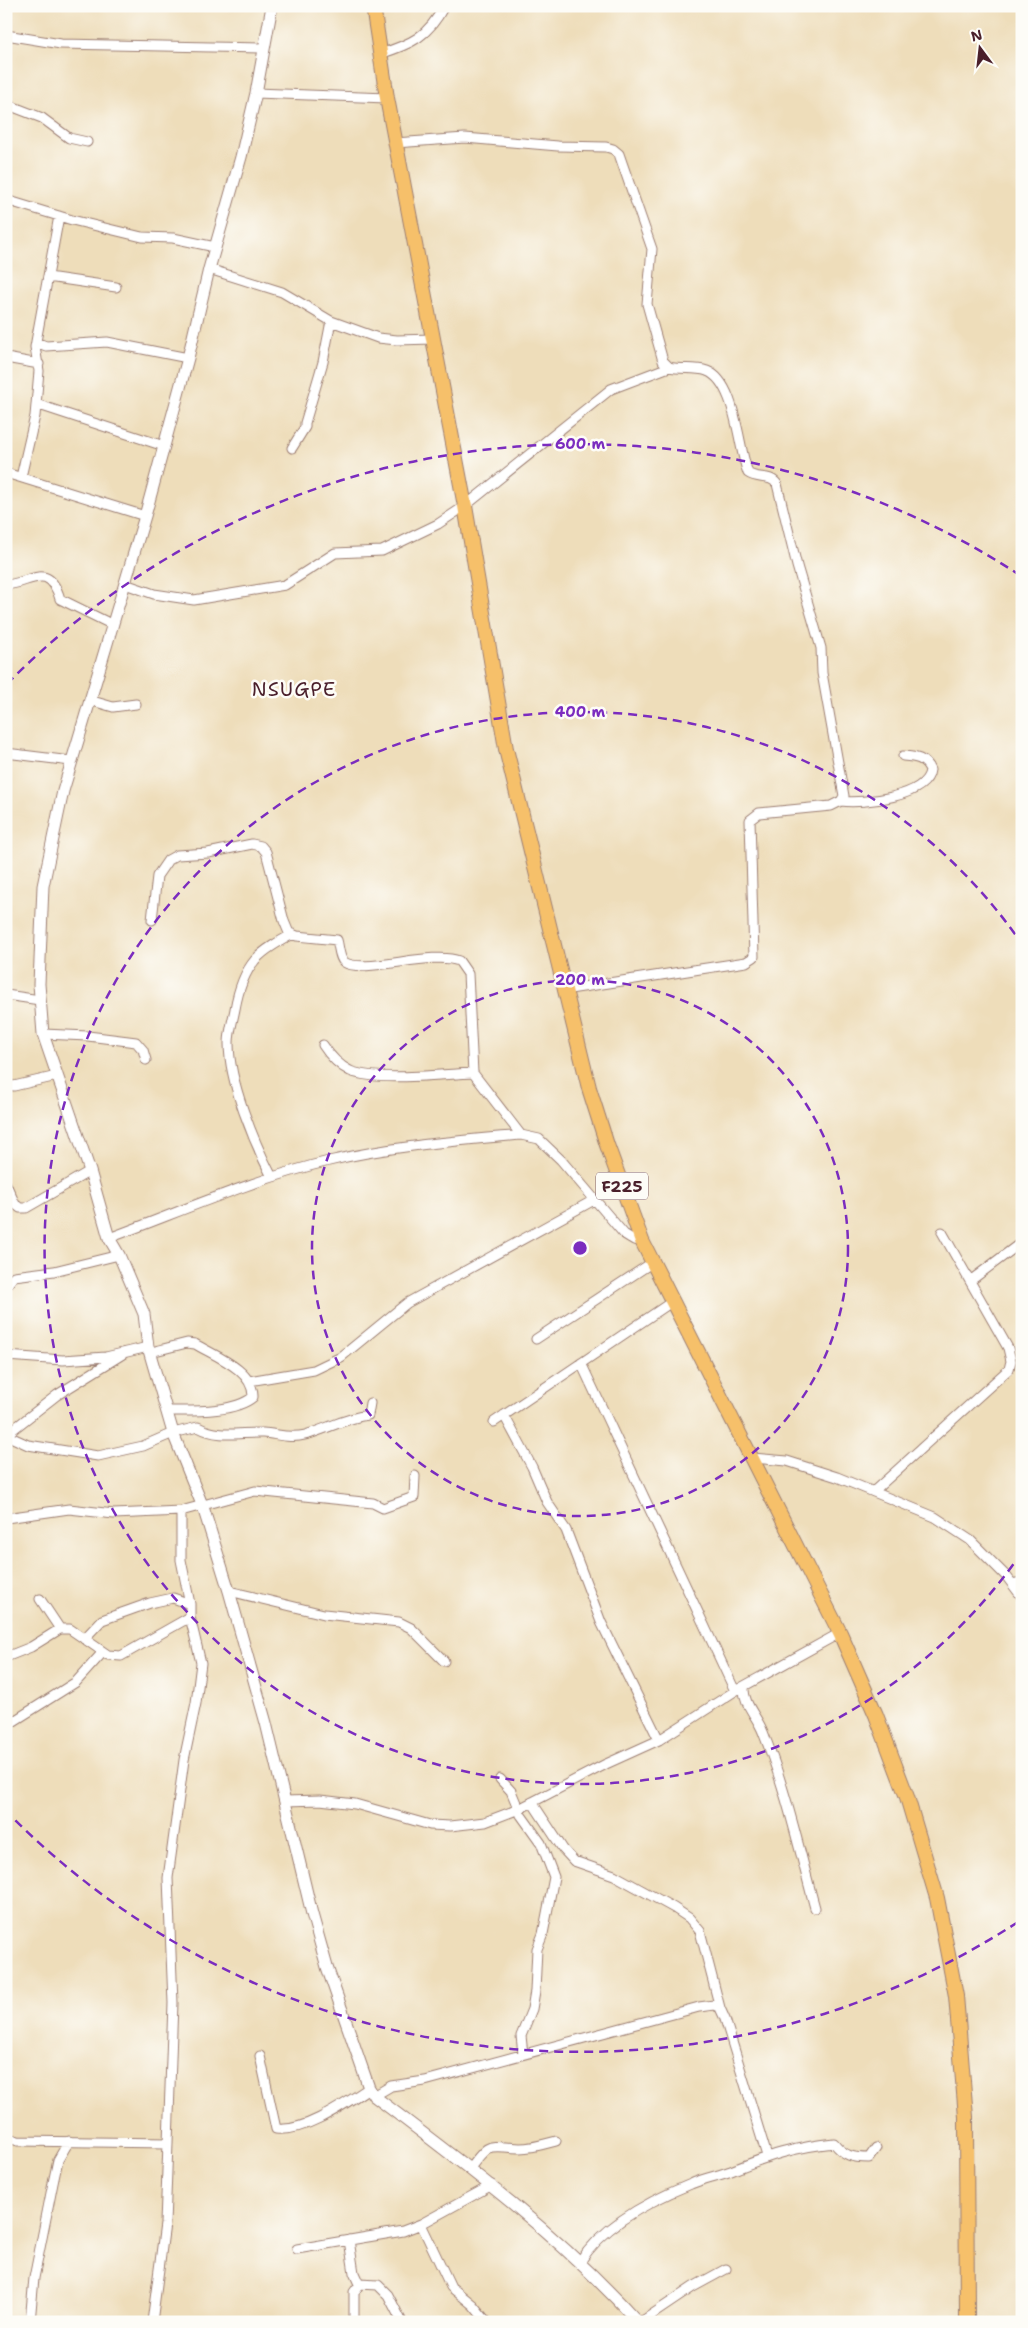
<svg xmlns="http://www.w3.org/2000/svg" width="1028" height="2328" font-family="'Shantell Sans',sans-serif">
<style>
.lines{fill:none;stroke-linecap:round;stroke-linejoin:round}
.minor-casing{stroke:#9c7e72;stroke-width:11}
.tertiary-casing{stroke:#9c7e72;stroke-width:13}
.primary-casing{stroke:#9c7e72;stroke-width:16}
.minor{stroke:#fff;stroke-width:9}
.tertiary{stroke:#fff;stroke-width:11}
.primary{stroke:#f6c06b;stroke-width:14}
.ring{fill:none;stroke:#7b2cbf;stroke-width:2.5;stroke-dasharray:9 6}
.labels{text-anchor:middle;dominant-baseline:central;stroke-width:5;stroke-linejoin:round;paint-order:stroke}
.shield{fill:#fdfcf7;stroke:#806168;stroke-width:1}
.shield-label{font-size:16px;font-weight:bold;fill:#4a1f2b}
.quarter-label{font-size:20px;letter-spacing:1px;fill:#4a1f2b;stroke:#fdfcf7}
.centre{fill:#7b2cbf;stroke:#fdfcf7;stroke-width:2.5}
.ring-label{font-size:15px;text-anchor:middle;font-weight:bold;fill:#7b2cbf;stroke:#fdfcf7;stroke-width:5;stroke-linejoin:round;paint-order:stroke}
</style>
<rect width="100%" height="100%" fill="#fdfcf7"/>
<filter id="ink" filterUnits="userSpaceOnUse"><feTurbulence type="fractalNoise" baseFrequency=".02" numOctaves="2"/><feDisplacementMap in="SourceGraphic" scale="10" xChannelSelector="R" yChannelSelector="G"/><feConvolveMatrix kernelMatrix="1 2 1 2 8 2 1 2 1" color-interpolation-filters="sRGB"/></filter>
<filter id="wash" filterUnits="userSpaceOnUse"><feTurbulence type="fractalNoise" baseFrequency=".0096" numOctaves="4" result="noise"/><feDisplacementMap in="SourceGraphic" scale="20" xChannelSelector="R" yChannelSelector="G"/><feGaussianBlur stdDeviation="1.12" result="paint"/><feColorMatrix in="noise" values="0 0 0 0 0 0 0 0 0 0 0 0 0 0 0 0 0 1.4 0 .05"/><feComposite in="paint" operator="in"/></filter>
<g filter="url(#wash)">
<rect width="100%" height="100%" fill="#eeddba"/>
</g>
<g filter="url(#ink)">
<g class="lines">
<defs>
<path id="minor" d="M6 35 61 44 264 48
M380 54C411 44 428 37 444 6
M256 93 387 98
M6 104 42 118 69 138 87 142
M395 143 465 138 558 146 606 147 613 149 619 154 652 249 647 304 663 361 669 367C681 370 695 367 707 371 736 382 738 447 748 473 757 480 770 474 777 484L797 566 821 648 822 673 844 796 841 801 831 806 759 813 750 820 754 957 746 962 563 990
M6 200 72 220 142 237 173 238 215 247
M209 269 282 292 331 321 378 338 397 340 433 339
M48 277 116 287
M36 342 46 346 107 342 188 358
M6 358 39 364
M36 404 164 446
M292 448 305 427V423L323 362 331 321
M6 473 145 516
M21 477 35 416 39 371 35 347 59 216
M125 584 154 594 194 600 285 585 335 553 382 551 438 524 465 506 611 389 669 367
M6 585C31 583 49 561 60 599L113 625
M89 700 113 707 136 704
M6 753 71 761
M841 801C863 804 927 797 930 770 925 758 916 757 903 756
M152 920 157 876 168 860 177 855 208 853 252 844 261 846 266 852 284 921 289 933 297 936 337 940C339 946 339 958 344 962 363 975 432 950 459 961L468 974 473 1073 521 1135
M6 995 40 1000
M43 1034 88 1036 136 1042 143 1050 146 1060
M323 1045C330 1056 338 1065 350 1071 378 1082 442 1074 473 1073
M6 1085 14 1086 57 1076
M272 1177C254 1142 229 1082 229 1043 229 1032 233 1020 235 1009 238 992 244 973 255 960 265 949 280 941 293 934
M6 1184 15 1204 20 1208H26L90 1171
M109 1238C182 1211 254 1179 329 1161 391 1146 457 1141 521 1135L539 1139 561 1160 624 1234 634 1240 642 1241
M970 1281 1022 1242
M6 1286 14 1276 54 1271 119 1255
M536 1339 653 1262
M151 1352 187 1343 195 1344C215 1356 254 1370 253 1397 234 1413 191 1411 167 1411
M6 1356 63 1360 106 1357 148 1347
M581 1363 735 1691
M249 1381 314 1370 341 1357 407 1303 594 1200
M504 1415 532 1467 547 1502 566 1530 601 1622 659 1740
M494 1422 673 1301
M6 1435 28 1445 98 1456 143 1446 173 1433 198 1427C220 1439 240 1432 263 1433 277 1434 290 1439 305 1435 327 1429 345 1418 368 1415L370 1403
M6 1435 57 1395 126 1352
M753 1458 787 1461 837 1477 935 1517 970 1540 1007 1577 1022 1597
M874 1491 1009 1369 1011 1361 1008 1348 942 1232
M6 1518 69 1509 114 1514 181 1511 255 1491 373 1503 383 1508 414 1497 415 1476
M1012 1584 1022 1582
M229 1591 324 1614 399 1622 411 1628 444 1661
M40 1599 60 1629
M84 1639 102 1620 150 1603 173 1598 190 1604
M6 1657 31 1647 60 1629H70L108 1655 121 1656 190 1617V1604L181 1560V1511
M744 1687C743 1704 757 1716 763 1732 786 1789 799 1849 815 1908
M6 1726 76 1682 103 1652
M500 1779 511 1791 521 1815 541 1843 554 1877 543 1934 537 1949 535 1991 532 2009 521 2036 523 2054
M285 1801 320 1800 355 1804 430 1825 450 1826 485 1822 519 1809 606 1764 659 1740 735 1691 840 1633
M532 1802 563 1849 574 1861 614 1875 674 1908 689 1918 700 1931 720 2008
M260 2056 276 2129C304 2133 346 2103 369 2088
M374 2096 391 2086 425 2081 699 2007 714 2005 720 2008 725 2019 767 2156
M6 2137 18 2141 168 2143 165 2224 152 2322
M168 2143 173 2003 168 1878 184 1760 196 1703 201 1663 190 1617
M470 2168C491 2140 488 2147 520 2148 532 2148 545 2144 556 2141
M421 2224 451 2287 473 2305 487 2322
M349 2240 354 2273 359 2284 378 2285 388 2295 402 2322
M297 2249 403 2231 421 2224 492 2185
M580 2262C604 2224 651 2200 691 2184 704 2178 718 2176 731 2171 768 2156 794 2147 834 2143 844 2156 853 2158 869 2158L876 2148
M30 2322 34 2278 53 2183 58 2160 69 2141
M354 2322V2292L360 2284
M641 2322 693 2287 726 2269"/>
<path id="tertiary" d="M272 6 256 93 241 157 209 269 188 358 145 516 63 791 43 886 39 984 43 1034 90 1171 109 1238 119 1255 144 1314 148 1347 173 1433 203 1507 229 1591 266 1723 312 1914 327 1967 369 2088 374 2096C467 2166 559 2235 638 2322"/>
<path id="primary" d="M373 6 387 98 465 506 506 749 589 1088 607 1145 642 1241 840 1633 876 1715 907 1797 937 1898 956 1996 966 2117 967 2322"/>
</defs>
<use href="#minor" class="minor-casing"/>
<use href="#tertiary" class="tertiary-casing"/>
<use href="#primary" class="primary-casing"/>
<use href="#minor" class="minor"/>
<use href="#tertiary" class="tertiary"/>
<use href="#primary" class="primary"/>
</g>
</g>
<g class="ring">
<circle cx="580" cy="1248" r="268"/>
<path d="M1022 1552A536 536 0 1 1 1022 944"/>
<path d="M1018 1922A804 804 0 0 1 7 1812M7 684A804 804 0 0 1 1018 574"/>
</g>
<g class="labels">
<rect class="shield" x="596" y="1172.5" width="52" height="27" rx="4"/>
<g class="shield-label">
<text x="622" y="1186">F225</text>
</g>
<g class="quarter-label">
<text x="294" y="689">NSUGPE</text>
</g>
</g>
<circle cx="580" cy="1248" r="8" class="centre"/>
<g class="ring-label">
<text x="580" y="449">600 m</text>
<text x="580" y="717">400 m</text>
<text x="580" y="985">200 m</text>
</g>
<rect width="1028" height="2328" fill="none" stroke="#fdfcf7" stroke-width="25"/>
<g transform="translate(980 48) rotate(345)" stroke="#fdfcf7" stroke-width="4" paint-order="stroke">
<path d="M0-4L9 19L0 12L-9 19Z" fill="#4a1f2b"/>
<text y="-8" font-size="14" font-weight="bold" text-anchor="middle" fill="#4a1f2b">N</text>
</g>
</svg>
